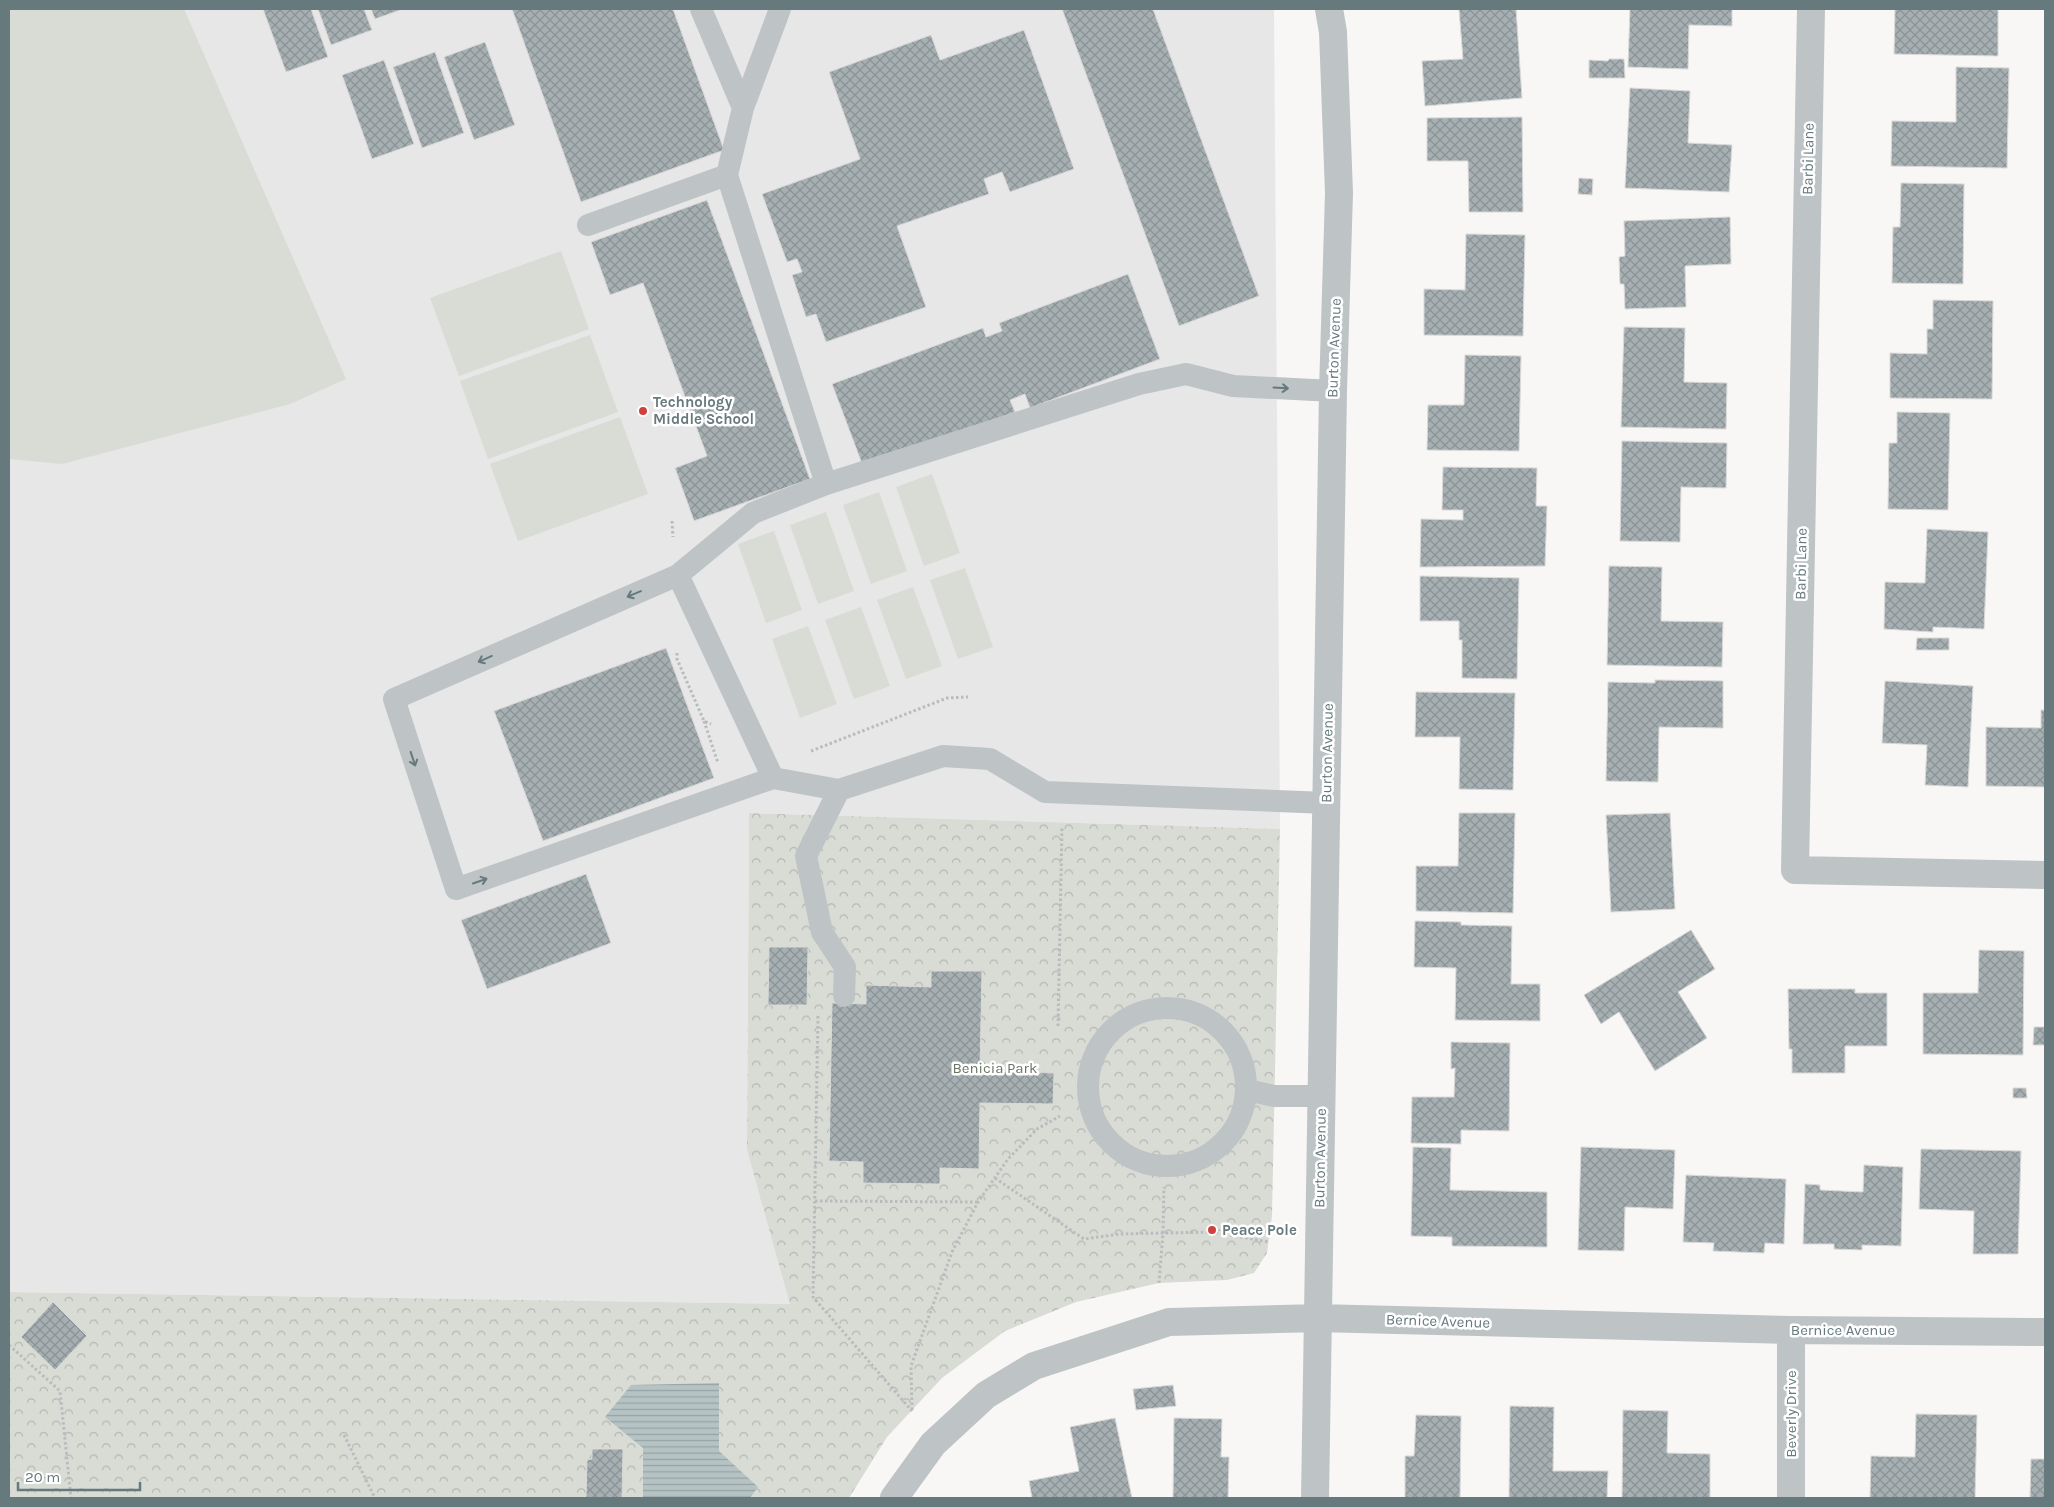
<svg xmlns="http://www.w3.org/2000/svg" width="2054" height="1507" font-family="Karla,sans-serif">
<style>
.built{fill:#e6e7e6}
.park{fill:url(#park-crowns)}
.garden{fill:#d9dcd5}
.water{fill:url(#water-rules)}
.building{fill:url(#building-cross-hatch);stroke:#dad9d8}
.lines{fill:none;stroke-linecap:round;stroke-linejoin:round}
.path{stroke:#b8bcbe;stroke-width:3;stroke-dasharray:2.5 2.5;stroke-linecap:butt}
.lane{stroke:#bec3c5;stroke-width:22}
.street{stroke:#bec3c5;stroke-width:28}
.oneway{stroke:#66797d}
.poi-dot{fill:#cf403f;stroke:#fff;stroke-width:2}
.labels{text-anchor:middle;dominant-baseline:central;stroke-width:5;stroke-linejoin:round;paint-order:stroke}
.street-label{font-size:15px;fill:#66797d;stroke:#fff}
.poi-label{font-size:15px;font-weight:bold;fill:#66797d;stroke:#fff;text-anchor:start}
.park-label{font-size:15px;fill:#6b7665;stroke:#fff}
</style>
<defs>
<pattern id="park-crowns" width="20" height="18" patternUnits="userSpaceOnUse" patternTransform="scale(1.25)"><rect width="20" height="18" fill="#d9dcd5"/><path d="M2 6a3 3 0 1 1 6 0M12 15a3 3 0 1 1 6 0" fill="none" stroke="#b4b7b2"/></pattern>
<pattern id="water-rules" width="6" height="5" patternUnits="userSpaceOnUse" patternTransform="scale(1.25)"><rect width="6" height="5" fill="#b5c3c4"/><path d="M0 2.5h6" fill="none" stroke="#97a3a4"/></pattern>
<pattern id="building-cross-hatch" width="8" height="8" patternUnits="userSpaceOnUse" patternTransform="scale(1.25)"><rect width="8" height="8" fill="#a6afb2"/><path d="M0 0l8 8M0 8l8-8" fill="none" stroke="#8b9396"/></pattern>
</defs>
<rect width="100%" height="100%" fill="#f8f7f6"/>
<path class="built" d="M9 9H1274L1280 829 749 813 747 1150 791 1304 9 1292Z"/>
<path class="park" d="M749 813 1280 829 1272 1216 1267 1253 1254 1273 1227 1280 1159 1283 1076 1302 1005 1331 942 1378 887 1437 849 1498H9V1292L790 1304 747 1150Z"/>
<path class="garden" d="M9 9H184L346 379 290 404 62 464 9 459Z
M561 251 589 329 459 376 430 298Z
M590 335 618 412 488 459 460 381Z
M620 417 648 494 518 541 490 464Z
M932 474 960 553 924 566 896 487Z
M879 492 907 571 871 584 843 505Z
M826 512 854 591 818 604 790 525Z
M774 531 802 610 766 623 738 544Z
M965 568 993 647 958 659 930 580Z
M913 587 942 666 906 679 877 600Z
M861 607 890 686 854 699 825 620Z
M808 626 837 704 800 718 772 639Z"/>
<path class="water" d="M719 1383V1451L758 1487 750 1498H643V1448L605 1417 631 1385Z"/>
<path class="building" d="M263 9H311L328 57 286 72Z
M318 9H364L372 30 331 45Z
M371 9H403L375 19Z
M512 9H673L724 150 581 202Z
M1062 9H1153L1259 296 1179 326Z
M1459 9H1516L1522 98 1425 106 1422 61 1463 59Z
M1630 9H1732V26L1689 25 1688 69 1628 67Z
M1895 9H1998V56L1894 54Z
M1024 30 1074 169 1010 192 1002 172 984 179 989 194 897 226 926 307 826 342 816 314 806 317 792 275 802 272 797 259 787 262 762 194 860 159 829 72 931 35 940 60Z
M485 42 515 125 474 140 444 57Z
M435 52 464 133 422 148 393 67Z
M1609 59H1624L1625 78H1589V60L1608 61Z
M384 60 414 144 372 159 342 75Z
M1956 67 2009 68 2007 168 1891 166 1892 121 1956 122Z
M1630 88 1690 91 1688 143 1732 145 1729 192 1625 188Z
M1522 117 1523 212H1469L1468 161H1427V118Z
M1579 178 1593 179 1592 195 1578 194Z
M1901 183 1964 184 1963 284 1892 283 1893 227H1900Z
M707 200 810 479 694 521 675 468 707 456 643 283 610 295 591 242Z
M1730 217 1731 264 1685 266 1686 307 1625 309 1624 284H1620L1619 257 1625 256 1624 221Z
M1466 234 1525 235 1523 336 1424 335V289L1465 290Z
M1128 274 1160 359 1030 408 1025 394 1010 400 1015 412 864 469 832 384 983 328 986 337 1002 331 999 323Z
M1933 300 1993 301 1992 399 1890 398V353L1927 354V329H1933Z
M1624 327 1685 328 1684 382 1727 383 1726 429 1621 427Z
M1465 355 1521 356 1519 451 1427 450 1428 405H1464Z
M1897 412 1950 413 1948 510 1888 509 1889 443H1897Z
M1622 441 1727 443 1726 488 1681 487 1680 542 1620 541Z
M1443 467 1537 468 1536 506H1547L1545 566 1420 567 1421 519 1463 520V510H1442Z
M1927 529 1988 532 1984 629 1933 627V632L1884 629 1885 582 1925 583Z
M1609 566 1662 567 1661 621 1723 622 1722 667 1607 665Z
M1420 576 1519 578 1517 679 1462 678V640H1459V621H1420Z
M1917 638H1949V650H1916Z
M666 648 714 778 543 841 494 711Z
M1655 680 1723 681V728L1659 727 1658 782 1606 781 1608 682 1655 683Z
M1885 681 1973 686 1968 787 1925 785 1927 745 1882 743Z
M1416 692 1515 693 1513 790 1459 789 1460 737H1415Z
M2041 710H2045V787L1986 786V727L2041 728Z
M1459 813H1515L1513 913 1416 911V866H1458Z
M1670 813 1675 909 1611 912 1606 815Z
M586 874 611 943 487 989 461 920Z
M1415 921 1461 922V925L1512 926 1511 984H1540V1021L1455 1020 1456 968 1414 967Z
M1691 930 1715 969 1678 992 1707 1038 1655 1071 1619 1012 1601 1024 1584 995Z
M769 947H808L807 1005H768Z
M1979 950 2024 951 2023 1055 1923 1054V993H1978Z
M931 971H982L980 1071 1054 1073 1053 1104 980 1103 979 1169 940 1168V1184L863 1183V1162L829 1161 832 1003 866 1004V985L931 987Z
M1788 989H1855V993H1887V1046H1845V1073H1792V1049H1789Z
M2034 1027H2045V1045H2033Z
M1451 1042 1510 1043 1509 1131 1461 1130V1144L1411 1143 1412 1097H1454L1455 1068 1451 1069Z
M2013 1088H2026L2027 1098H2013Z
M1413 1147 1451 1148 1450 1190 1547 1192V1247L1452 1246V1237L1411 1236Z
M1581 1147 1675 1150 1673 1209 1625 1207 1624 1251 1578 1250Z
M1921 1149 2021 1151 2018 1254H1973L1974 1211 1919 1209Z
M1864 1165 1903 1167 1901 1246 1862 1245V1250L1834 1249V1244H1803L1805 1184 1820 1185V1190L1863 1192Z
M1686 1175 1786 1179 1784 1244 1765 1243 1764 1253 1713 1251 1714 1243 1683 1242Z
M53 1302 87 1336 55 1370 21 1337Z
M1173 1385 1176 1406 1136 1410 1133 1389Z
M1510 1406 1554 1407 1553 1471H1608L1607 1498H1509Z
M1623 1410 1668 1411 1667 1453 1710 1454V1498H1622Z
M1916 1414 1977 1415 1975 1498H1870L1871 1456 1915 1457Z
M1416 1415 1461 1416 1460 1498H1405V1456H1414Z
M1115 1418 1132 1498H1032L1029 1481 1079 1471 1070 1427Z
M1174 1418 1222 1419 1221 1457H1229L1228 1498H1173Z
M592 1449H623L622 1498H586L587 1460 592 1459Z
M2031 1459H2045V1498H2030Z"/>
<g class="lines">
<path class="path" d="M672 521 673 537
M677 653V659L704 721 711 724
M704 721 718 763
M811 751 947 698 968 697
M818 1016 813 1297 912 1411
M1058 1026 1062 826
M995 1178 1084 1239 1120 1234 1212 1232 1269 1242
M815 1201 978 1202
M1159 1283 1163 1233 1164 1187
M9 1345 60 1391 71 1498
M912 1410 911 1366 952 1252 978 1202 1008 1159 1037 1129 1060 1116
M344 1435 375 1498"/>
<path class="lane" d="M701 9 743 108
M727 175 826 484 753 513 678 575 394 699 456 889 773 778
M588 225 727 175 743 108 780 9
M826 484 1139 384 1186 374 1233 386 1333 391
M678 575 773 778 839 790 943 756 990 759 1045 792 1327 803
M839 790 806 856 822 932 845 967 844 996
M1088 1087a79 79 0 1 1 158 0a79 79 0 1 1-158 0Z
M1247 1090 1274 1096H1322"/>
<path class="street" d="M1811 9 1795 870 2045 875
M894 1498 933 1444 986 1395 1034 1366 1169 1322 1317 1318 1791 1330 2045 1332
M1315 1498 1333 391 1339 193 1333 32 1329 9
M1791 1498V1330"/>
</g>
<defs><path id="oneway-shaft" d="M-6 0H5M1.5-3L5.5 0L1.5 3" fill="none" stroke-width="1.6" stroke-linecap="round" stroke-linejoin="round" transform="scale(1.25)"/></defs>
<g class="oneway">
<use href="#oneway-shaft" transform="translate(1281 388) rotate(3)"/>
<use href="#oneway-shaft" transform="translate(634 594) rotate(157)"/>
<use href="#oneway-shaft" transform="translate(485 659) rotate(156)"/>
<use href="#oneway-shaft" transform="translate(413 759) rotate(72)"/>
<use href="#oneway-shaft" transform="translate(480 881) rotate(-19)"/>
</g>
<g class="poi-dot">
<circle cx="643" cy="411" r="5"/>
<circle cx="1212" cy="1230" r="5"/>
</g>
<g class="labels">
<g class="street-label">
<text transform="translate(1808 159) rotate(-89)">Barbi Lane</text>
<text transform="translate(1334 348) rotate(-88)">Burton Avenue</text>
<text transform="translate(1801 564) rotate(-89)">Barbi Lane</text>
<text transform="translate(1327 753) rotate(-89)">Burton Avenue</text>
<text transform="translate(1320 1158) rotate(-89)">Burton Avenue</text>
<text transform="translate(1438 1321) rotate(2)">Bernice Avenue</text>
<text x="1843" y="1330">Bernice Avenue</text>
<text transform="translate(1791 1414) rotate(-90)">Beverly Drive</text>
</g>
<g class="poi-label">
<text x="653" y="402">Technology<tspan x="653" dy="17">Middle School</tspan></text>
<text x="1222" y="1230">Peace Pole</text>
</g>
<g class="park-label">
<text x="995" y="1068">Benicia Park</text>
</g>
</g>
<rect width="2054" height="1507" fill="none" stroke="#66797d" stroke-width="20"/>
<path d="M18 1482v8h122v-8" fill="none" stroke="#66797d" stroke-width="2.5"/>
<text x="25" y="1482" font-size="15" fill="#66797d" stroke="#ffffff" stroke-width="4" paint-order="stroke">20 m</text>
</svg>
